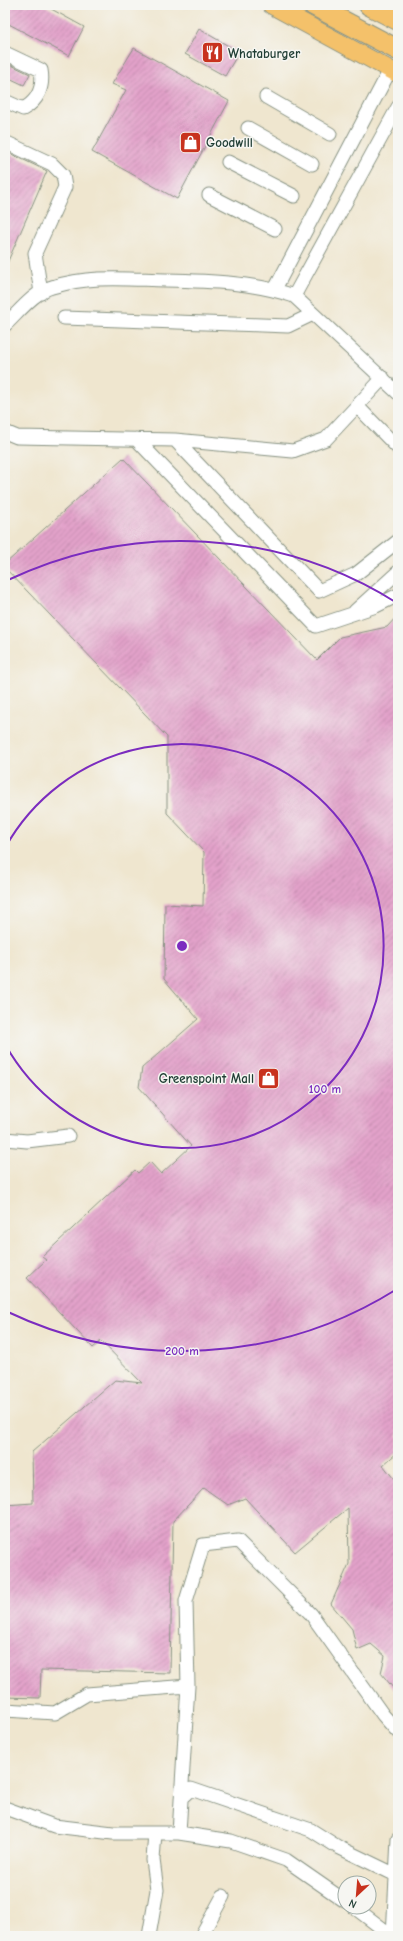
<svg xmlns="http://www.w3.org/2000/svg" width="403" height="1941" font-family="'Comic Neue',sans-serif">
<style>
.building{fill:url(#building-hatch)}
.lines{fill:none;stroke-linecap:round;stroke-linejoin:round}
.minor-casing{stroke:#879282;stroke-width:15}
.major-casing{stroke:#879282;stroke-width:19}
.highway-casing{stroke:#879282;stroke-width:22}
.minor{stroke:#fff;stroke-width:13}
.major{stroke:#f4c16a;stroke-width:17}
.highway{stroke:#f4c16a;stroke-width:20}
.ring{fill:none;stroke:#7b2cbf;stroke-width:2}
.labels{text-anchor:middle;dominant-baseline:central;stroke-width:3;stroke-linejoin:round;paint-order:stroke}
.poi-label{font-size:13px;font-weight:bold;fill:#1f3d34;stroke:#f6f6f2;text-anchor:start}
.centre{fill:#7b2cbf;stroke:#f6f6f2;stroke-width:2}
.ring-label{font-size:12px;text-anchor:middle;font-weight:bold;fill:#7b2cbf;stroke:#f6f6f2;stroke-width:3;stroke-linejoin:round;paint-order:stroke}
</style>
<defs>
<pattern id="building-hatch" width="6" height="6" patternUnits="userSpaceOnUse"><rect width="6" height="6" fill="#e3a2ca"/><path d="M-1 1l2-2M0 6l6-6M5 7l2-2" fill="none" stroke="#b785a5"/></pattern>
</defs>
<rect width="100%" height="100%" fill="#f6f6f2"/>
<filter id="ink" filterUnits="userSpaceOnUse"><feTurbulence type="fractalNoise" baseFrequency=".025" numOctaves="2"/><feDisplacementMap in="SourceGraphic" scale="8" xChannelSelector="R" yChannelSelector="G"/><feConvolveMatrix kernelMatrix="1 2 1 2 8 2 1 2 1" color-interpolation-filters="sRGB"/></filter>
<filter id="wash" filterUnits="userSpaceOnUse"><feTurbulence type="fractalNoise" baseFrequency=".012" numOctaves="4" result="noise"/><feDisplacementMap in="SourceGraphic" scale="16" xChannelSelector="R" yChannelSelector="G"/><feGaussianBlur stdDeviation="0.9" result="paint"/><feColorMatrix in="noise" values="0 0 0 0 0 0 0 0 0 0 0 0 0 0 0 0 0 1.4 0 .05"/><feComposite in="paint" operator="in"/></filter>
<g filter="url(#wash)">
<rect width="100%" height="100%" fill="#efe6cf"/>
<g id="blocks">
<path class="building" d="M5 5H44L84 27 69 56 5 22Z
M199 29 239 52 225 76 185 54Z
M134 48 229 101 177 199 92 152 126 90 112 84Z
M5 62 30 74 24 85 5 76Z
M5 151 47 171 5 268Z
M123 458 317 660 340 637 387 627 398 615V1452L383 1465 394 1479H398V1694L381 1673 385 1656 371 1644 357 1650 352 1629 331 1604 349 1564 348 1508 295 1552 245 1498 228 1505 204 1488 173 1521 170 1673 41 1670 40 1698 5 1697V1505L33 1503 32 1452 115 1380 142 1383 101 1341 93 1348 27 1278 46 1260 42 1257 135 1170 138 1173 150 1162 161 1174 191 1146 139 1087 142 1068 198 1019 164 979 165 904 203 906 204 852 167 813V737L5 568V564Z"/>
</g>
</g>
<g filter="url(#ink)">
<use href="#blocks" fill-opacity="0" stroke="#879282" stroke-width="1"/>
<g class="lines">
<defs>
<path id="minor" d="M5 53 41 70C44 87 38 101 23 109L5 101
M266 97 330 134
M248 128 312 164
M5 142 52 164 63 175 65 187 35 253 41 293
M228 162 294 196
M209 195 275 229
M275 289 390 70
M294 296 398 107
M64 318 288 326 313 314
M5 325C19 312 34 292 52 287 91 275 125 279 165 280 208 281 253 282 294 296L398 393
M357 406 398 448
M5 432 17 437 175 440 293 451 326 439 383 378
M136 439 316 626 376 606 398 595
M175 440 319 591 356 574 398 541
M355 611 398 572
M5 1139 27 1141 68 1136
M5 1710 55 1713 87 1694 188 1686 186 1601 203 1545 238 1541 311 1614 383 1715 398 1732
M181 1798 191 1789 311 1830 338 1847 396 1875
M5 1808 54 1826 113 1833H179L231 1841 286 1860 345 1901
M179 1833 188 1686
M354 1907 392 1936
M149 1936 157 1890 153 1860 155 1833
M201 1936 223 1896
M393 1936 398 1839"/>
<path id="major" d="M271 5 398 74"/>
<path id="highway" d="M313 5 398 50
M369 5 398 20"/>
</defs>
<use href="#minor" class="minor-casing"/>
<use href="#major" class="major-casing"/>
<use href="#highway" class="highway-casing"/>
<use href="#minor" class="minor"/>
<use href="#major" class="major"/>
<use href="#highway" class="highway"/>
</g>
</g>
<g class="ring">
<path d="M5 848A202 202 0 1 1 5 1044"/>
<path d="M397 1289A405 405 0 0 1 8 1312M8 580A405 405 0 0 1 397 603"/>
</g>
<defs>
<symbol id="restaurant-square" viewBox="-11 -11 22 22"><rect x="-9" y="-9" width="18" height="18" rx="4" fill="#c8321e" stroke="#f6f6f2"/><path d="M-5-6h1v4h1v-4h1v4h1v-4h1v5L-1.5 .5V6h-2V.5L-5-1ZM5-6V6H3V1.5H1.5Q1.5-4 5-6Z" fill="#fff"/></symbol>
<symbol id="shop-square" viewBox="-11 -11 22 22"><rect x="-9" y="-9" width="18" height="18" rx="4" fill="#c8321e" stroke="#f6f6f2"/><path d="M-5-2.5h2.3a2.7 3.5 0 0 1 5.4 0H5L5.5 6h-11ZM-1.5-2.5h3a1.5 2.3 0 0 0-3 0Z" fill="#fff"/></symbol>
</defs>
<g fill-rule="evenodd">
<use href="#restaurant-square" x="200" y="40" width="25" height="25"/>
<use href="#shop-square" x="178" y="130" width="25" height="25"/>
<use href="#shop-square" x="256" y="1066" width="25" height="25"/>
</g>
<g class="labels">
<g class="poi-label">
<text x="228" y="53">Whataburger</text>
<text x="206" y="142">Goodwill</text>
<text x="254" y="1078" text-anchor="end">Greenspoint Mall</text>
</g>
</g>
<circle cx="182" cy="946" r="6" class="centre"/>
<g class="ring-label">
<text x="325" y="1093">100 m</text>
<text x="182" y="1355">200 m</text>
</g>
<rect width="403" height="1941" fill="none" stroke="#f6f6f2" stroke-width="20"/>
<g transform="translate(357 1895) rotate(206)"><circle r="19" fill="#f6f6f2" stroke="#a0aca6"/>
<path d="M0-3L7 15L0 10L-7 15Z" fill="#c8321e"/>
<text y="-6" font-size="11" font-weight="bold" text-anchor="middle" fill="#1f3d34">N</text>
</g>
</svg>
